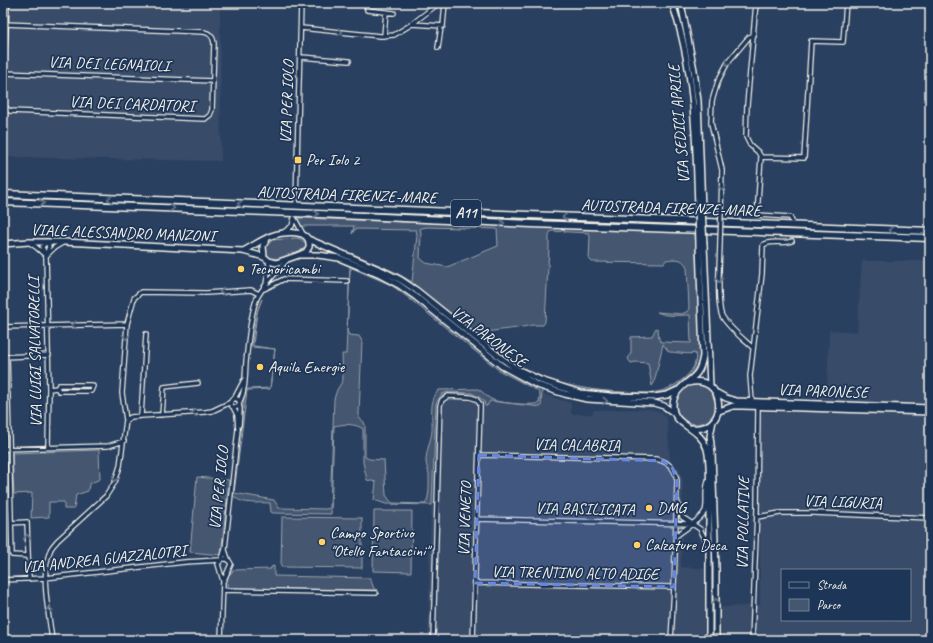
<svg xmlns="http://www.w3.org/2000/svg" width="933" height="643" font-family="Caveat,sans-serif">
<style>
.built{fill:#374c69;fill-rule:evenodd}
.green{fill:#445771;stroke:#9ca4ac;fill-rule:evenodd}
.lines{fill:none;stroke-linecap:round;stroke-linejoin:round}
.street-tunnel{stroke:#485b74;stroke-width:3.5;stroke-dasharray:3.5 2;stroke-linecap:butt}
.street-casing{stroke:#f4f1e8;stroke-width:6}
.secondary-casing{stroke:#f4f1e8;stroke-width:8}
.highway-casing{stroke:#f4f1e8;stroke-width:9}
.street{stroke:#1d3557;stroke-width:3.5}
.secondary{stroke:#1d3557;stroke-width:5}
.highway{stroke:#1d3557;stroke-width:6}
.street-bridge-casing{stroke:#f4f1e8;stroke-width:6;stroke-linecap:butt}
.secondary-bridge-casing{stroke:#f4f1e8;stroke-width:8;stroke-linecap:butt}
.street-bridge{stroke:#1d3557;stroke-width:3.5}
.secondary-bridge{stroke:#1d3557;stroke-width:5}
.oneway{stroke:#68778a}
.marked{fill:#6887de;fill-opacity:0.2;stroke:#6887de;stroke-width:3;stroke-dasharray:8 5;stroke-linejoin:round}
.poi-dot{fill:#ffd166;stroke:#1d3557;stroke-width:1.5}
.labels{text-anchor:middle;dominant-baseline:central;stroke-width:3.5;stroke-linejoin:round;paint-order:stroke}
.shield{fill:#1d3557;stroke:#b4b9bc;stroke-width:1}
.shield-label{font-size:15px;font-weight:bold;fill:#f4f1e8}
.street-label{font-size:16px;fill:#f4f1e8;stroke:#1d3557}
.poi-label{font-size:16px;fill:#f4f1e8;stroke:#1d3557;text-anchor:start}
</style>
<rect width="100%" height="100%" fill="#2a4060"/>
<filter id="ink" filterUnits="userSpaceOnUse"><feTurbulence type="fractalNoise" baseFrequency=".025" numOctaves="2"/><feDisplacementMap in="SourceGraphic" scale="8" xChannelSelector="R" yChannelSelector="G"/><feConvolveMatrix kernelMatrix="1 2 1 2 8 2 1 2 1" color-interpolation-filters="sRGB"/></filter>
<g filter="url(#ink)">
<path class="built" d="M3 3H220L221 161 3 157Z
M862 261H930V640H428L430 561 429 560 436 403 442 394 448 392 474 393 485 401 541 407 542 394 571 403V414H592L594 410 650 409 661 412 667 418 670 462 679 468 683 481 681 567 708 569V608L760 605V412H814L815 387 827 388 829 330 857 332ZM782 570H910V620H782Z"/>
<path class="green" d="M298 218 695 233 700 320 701 355 699 362 691 374 675 387 668 391 652 394 588 391 555 383 537 376 522 368 501 355 408 281 392 272 350 254 351 253 395 272 412 282 417 235 416 230 355 229 352 234 354 226H303L299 224ZM427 227 497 229 498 246 447 267 426 263 420 258 421 233 420 229 422 228ZM551 231 589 233 590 236 589 259 592 262 664 263 666 260C675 259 682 257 687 267L689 307 688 311 682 314 657 312C666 317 681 315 690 315L691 343 661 342 659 339 658 329 656 328 652 336 631 337V353L628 359 631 363 636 362 648 363 652 386 654 383 663 344 669 352C677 352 687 355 695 353 698 363 691 373 683 379 662 396 648 393 622 392 585 390 549 384 517 364 505 357 494 347 483 338L481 335 485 332 517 328 533 325H543L545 322 549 248V235Z
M297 238 301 239 306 244V248L303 250C291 253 266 269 266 247L272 240Z
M350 265 384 281 405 292 502 369 525 383 542 390 541 407 490 401 487 406H485L484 401 479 397 471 393 448 392 442 394 436 403 432 505 386 504 374 500 376 482 367 480 363 462V429C355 423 343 424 334 426L331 514 273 513 271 512 270 503C258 502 240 506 232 494L245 390 248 389 270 388 275 349 251 347C254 331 255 313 262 299L257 312 253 345 254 346 275 349 270 389 249 390 247 391 234 493 274 500 279 508 326 509 330 508 334 399 337 390 343 380 342 354H346ZM352 268 391 285 406 296 500 371 538 391 540 396 539 403C534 406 500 403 493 400 487 398 484 392 478 389L439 390C428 401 433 418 432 431 431 441 426 451 426 461 426 466 428 469 429 474 429 482 430 498 425 504L392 503 388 498 386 495 384 460 369 459 365 457V425L364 422 359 418V414L362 341 359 336 349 335 347 331 350 271Z
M676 404a20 20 0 1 1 40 0a20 20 0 1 1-40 0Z
M99 450 100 479 89 484 88 491 76 495 74 509H64V502H49V517L31 518 32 493 14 494 12 454 13 453Z
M197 477 229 480 221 555 190 552Z
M374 511H412L411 572 373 571Z
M282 517 362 518V568L281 567Z
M274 566V576L370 578 374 589 378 590 229 588 227 587 228 576 234 570 271 569V567Z"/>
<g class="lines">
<path class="street-tunnel" d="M792 241V224"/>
<defs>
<path id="street" d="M756 3 747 105 746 137 750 145 758 152 761 157 757 215 790 217 792 221
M367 5V10L394 13
M412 24 443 26 445 3
M301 28 380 36 394 35 412 24 439 3
M384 36 386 12
M438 48 441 27
M301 57 349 61
M3 73 213 81
M3 106 10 111 205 119 210 115 212 110 214 43C213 36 210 33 204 32L4 24
M761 157 804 158 811 41 843 42 846 3
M296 202 301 3
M721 213 722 170 711 123 712 101 718 81 728 62 749 37 754 35
M295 219 303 234
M284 232 292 226 294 218
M720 241C720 258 716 303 722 316 729 328 742 338 752 347
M30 243 36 247 45 255
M47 255 54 248 64 242
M46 256 42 247 46 242 49 246 46 256 49 389 48 447
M266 284 268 273 269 261
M264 289 284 279 347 281
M3 327 127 324
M3 357 49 355
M7 357 12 555 28 556
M49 389 57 388 59 391H91L93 386 92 385H59L57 388
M230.5 403a4.5 4.5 0 1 1 9 0a4.5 4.5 0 1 1-9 0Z
M234 399 244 380
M240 401C246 389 245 375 246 362 248 344 250 314 257 298 264 284 278 271 288 259
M752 401 750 376 762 274 763 245C772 239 782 245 792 241
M162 415 164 387 198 383
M141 416 146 334
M126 420 131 417 141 416 205 412 212 411 231 402
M239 425 240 409 239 405
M3 449 108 446 124 441
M479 455 656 459C669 462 675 468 677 481L674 587 671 640
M677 500 682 517 700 529 708 545
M757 517 780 513H814L930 518
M477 519 692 524
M11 523 27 522 29 579
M676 536C684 529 701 520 705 511 708 502 704 492 708 482
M222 559 225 549 238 429 237 415 233 407
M3 580 45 578 185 562 220 560
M224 580 231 564 228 559 225 550
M475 583 674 587
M223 590 376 593
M52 640C49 613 40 577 50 551 51 547 55 544 57 541L106 496 115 482 120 466 126 420 122 393 127 324 134 298 141 292 206 293 251 290 259 294
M221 640 223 581 218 564 222 559H228
M433 640 440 405 442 400 448 396 470 397 476 399 480 404V408L473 640
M752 640 757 510 758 406"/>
<path id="secondary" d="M672 3C695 70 696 140 698 209
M681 3 694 70 698 101 702 209
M3 73 6 3
M308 239 383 271 401 280 416 290 501 358 517 369 540 380 580 393 611 396 654 397 667 395 678 390
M3 244 29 242H64L243 251 264 257 269 261 276 263 299 255 306 252 309 247C312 228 283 232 271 236 261 240 253 246 243 251
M699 245 703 356C702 362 701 368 697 373 688 384 673 389 673 406 673 427 700 426 707 449 711 464 709 493 709 510 709 553 709 597 709 640
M704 245 710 386
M299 255H318L339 258 380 275 399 285 416 297 502 366 537 385 565 394 587 399 654 403 664 406 674 413
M264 257 263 246 267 239
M688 383C726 372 730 433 692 428
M717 393 726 398 736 401 930 408
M719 411 733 406H742L930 412
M713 421 710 436 712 453 716 569V640"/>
<path id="highway" d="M3 194 930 231
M3 202 319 214 532 224 930 238"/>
</defs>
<use href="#street" class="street-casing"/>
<use href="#secondary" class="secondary-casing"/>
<use href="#highway" class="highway-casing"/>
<use href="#street" class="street"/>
<use href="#secondary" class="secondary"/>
<use href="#highway" class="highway"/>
<defs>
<path id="street-bridge" d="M720 241 721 213"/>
<path id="secondary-bridge" d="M698 209 699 245
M702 209 704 245"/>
</defs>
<use href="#street-bridge" class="street-bridge-casing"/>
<use href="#secondary-bridge" class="secondary-bridge-casing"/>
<use href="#street-bridge" class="street-bridge"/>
<use href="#secondary-bridge" class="secondary-bridge"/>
</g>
<defs><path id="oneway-chevron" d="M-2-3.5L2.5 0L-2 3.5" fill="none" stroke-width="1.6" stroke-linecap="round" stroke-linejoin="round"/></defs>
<g class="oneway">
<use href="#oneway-chevron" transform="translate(340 32) rotate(7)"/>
<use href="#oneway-chevron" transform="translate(728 63) rotate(124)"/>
<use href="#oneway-chevron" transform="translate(722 188) rotate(92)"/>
<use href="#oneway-chevron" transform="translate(110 199) rotate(-178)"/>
<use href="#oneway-chevron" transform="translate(42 203) rotate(2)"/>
<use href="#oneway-chevron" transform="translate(240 204) rotate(-178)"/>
<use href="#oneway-chevron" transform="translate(172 208) rotate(2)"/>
<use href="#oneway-chevron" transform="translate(316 214) rotate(2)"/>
<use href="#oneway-chevron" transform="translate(565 217) rotate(-178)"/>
<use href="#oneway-chevron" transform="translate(502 223) rotate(3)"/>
<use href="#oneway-chevron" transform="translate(891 230) rotate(-178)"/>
<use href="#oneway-chevron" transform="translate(719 280) rotate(92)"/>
<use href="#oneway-chevron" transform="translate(222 292) rotate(176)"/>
<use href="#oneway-chevron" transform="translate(74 325) rotate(180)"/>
<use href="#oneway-chevron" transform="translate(126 337) rotate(92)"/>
<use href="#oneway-chevron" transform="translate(605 401) rotate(3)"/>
<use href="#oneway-chevron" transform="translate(194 413) rotate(176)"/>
<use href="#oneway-chevron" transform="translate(115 479) rotate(113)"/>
<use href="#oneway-chevron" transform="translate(27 537) rotate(-91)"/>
<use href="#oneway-chevron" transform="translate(716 601) rotate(-89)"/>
<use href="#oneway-chevron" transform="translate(49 609) rotate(-97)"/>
</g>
</g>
<path class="marked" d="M479 455 663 461 672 467 677 481 674 587 475 583Z"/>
<g class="poi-dot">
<rect x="294" y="156" width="8" height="8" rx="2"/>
<circle cx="241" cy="269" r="4"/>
<circle cx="260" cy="367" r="4"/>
<circle cx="649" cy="508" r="4"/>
<circle cx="322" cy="542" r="4"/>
<circle cx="637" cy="545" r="4"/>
</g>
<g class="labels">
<rect class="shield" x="451" y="200" width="30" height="26" rx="3"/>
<g class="shield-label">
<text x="466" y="213">A11</text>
</g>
<g class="street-label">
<text transform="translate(109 64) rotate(2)">VIA DEI LEGNAIOLI</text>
<text transform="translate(287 102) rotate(-88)">VIA PER IOLO</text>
<text transform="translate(132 104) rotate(2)">VIA DEI CARDATORI</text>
<text transform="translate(679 124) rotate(-95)">VIA SEDICI APRILE</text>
<text transform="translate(347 195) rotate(2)">AUTOSTRADA FIRENZE-MARE</text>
<text transform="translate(671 208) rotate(2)">AUTOSTRADA FIRENZE-MARE</text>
<text transform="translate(123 233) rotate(2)">VIALE ALESSANDRO MANZONI</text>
<text transform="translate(489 337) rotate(37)">VIA PARONESE</text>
<text transform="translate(35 352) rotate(-91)">VIA LUIGI SALVATORELLI</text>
<text transform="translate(823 391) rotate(2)">VIA PARONESE</text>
<text transform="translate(577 445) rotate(1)">VIA CALABRIA</text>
<text transform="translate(219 488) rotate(-84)">VIA PER IOLO</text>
<text transform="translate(843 502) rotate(2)">VIA LIGURIA</text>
<text transform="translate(585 509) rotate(1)">VIA BASILICATA</text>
<text transform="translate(465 519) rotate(-88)">VIA VENETO</text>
<text transform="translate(743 523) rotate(-89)">VIA POLLATIVE</text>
<text transform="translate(104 559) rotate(-6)">VIA ANDREA GUAZZALOTRI</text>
<text transform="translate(575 573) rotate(1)">VIA TRENTINO ALTO ADIGE</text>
</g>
<g class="poi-label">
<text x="306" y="160">Per Iolo 2</text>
<text x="249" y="269">Tecnoricambi</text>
<text x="268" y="367">Aquila Energie</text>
<text x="657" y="508">DMG</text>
<text x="330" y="533">Campo Sportivo<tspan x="330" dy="18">"Otello Fantaccini"</tspan></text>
<text x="645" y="545">Calzature Deca</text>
</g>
</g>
<rect width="933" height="643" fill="none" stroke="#1d3557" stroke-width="16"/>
<rect x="8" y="8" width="917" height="627" fill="none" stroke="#f4f1e8" stroke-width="1.5" filter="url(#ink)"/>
<rect x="781" y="569" width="130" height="52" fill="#1d3557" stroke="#738091"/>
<rect x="789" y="582" width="20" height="6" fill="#1d3557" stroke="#738091"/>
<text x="817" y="589" font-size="12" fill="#f4f1e8">Strada</text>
<rect x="789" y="599" width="20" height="12" fill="#445771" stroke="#738091"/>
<text x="817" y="609" font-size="12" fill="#f4f1e8">Parco</text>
</svg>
